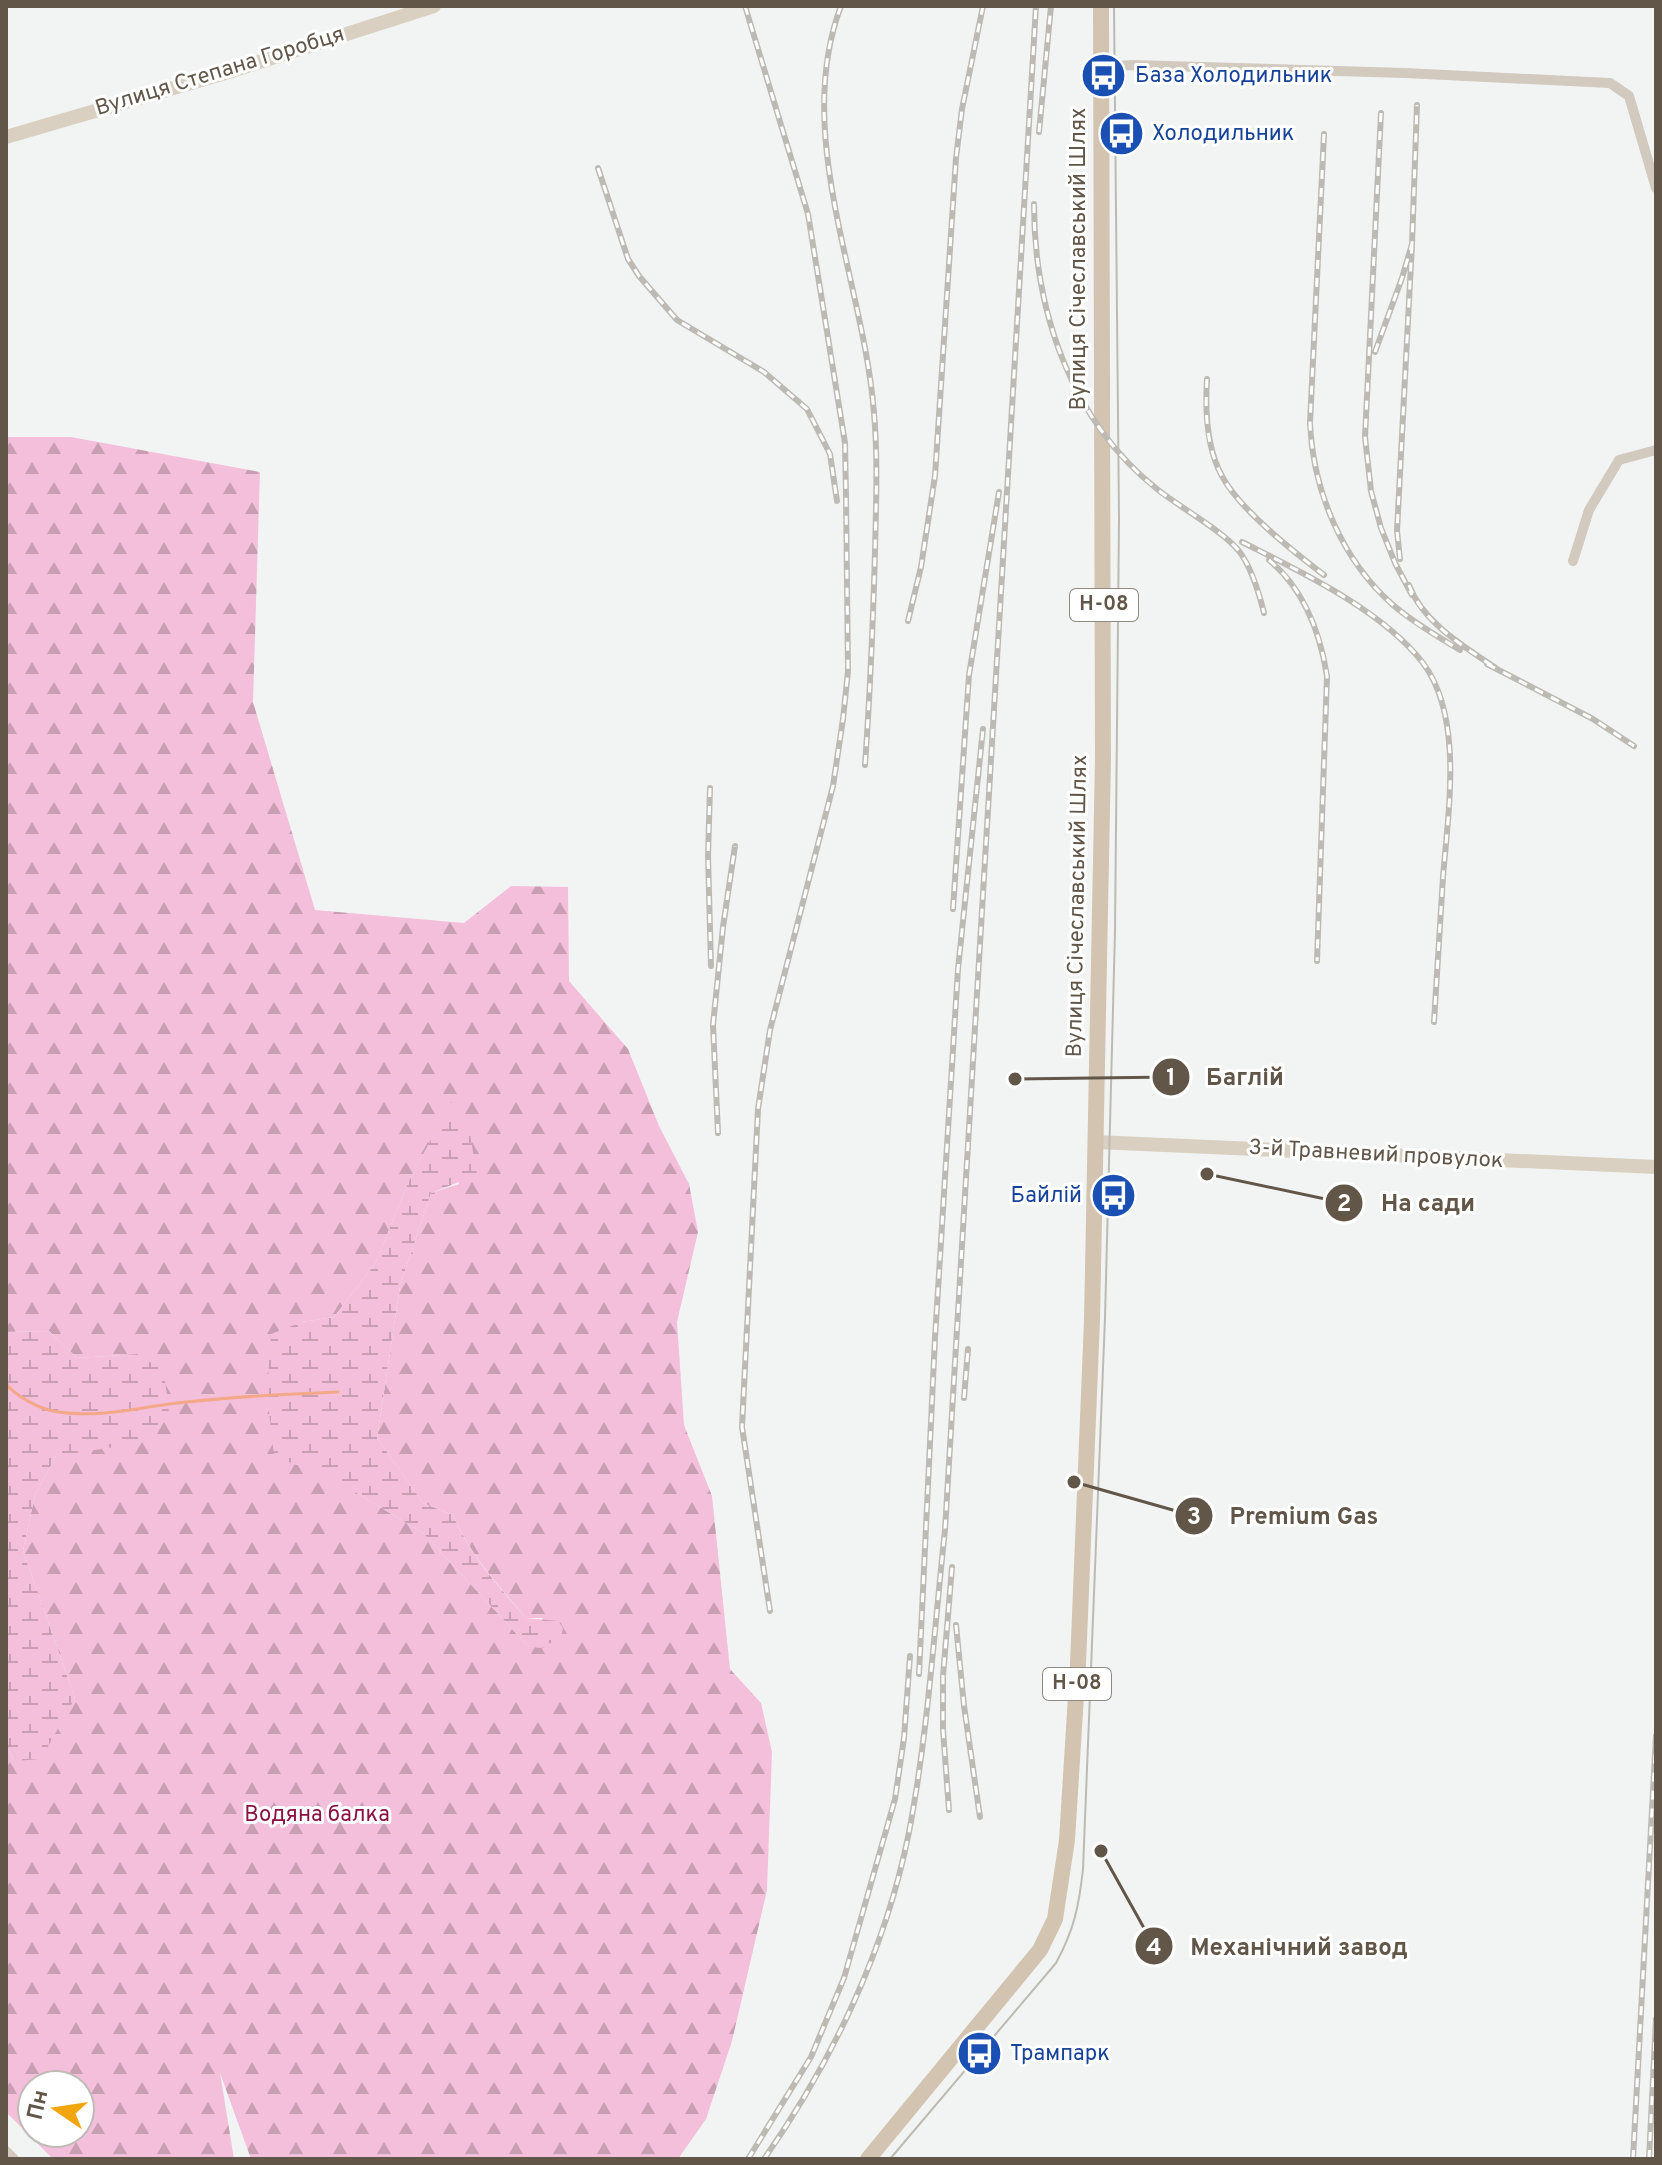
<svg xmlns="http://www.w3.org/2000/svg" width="1662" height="2165" font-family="Overpass,sans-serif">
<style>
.forest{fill:url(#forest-firs);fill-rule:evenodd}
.wetland{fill:url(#wetland-marsh)}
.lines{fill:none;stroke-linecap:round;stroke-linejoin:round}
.stream{stroke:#f3a989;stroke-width:3}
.minor{stroke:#d2c9bf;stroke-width:10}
.secondary{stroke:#d9d0c1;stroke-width:14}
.primary{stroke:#d2c4b0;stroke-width:16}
.tram{stroke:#bcbab3;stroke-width:2}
.rail-casing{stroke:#bcbab3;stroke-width:6}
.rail{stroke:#fff;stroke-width:3;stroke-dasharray:9;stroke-linecap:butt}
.labels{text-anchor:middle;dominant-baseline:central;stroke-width:6;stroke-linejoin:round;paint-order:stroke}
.shield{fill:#fff;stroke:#90897f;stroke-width:2}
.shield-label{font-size:20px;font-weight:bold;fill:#615648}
.street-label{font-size:22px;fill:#615648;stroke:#fff}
.transit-label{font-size:22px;fill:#164399;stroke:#fff;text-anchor:start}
.park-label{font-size:22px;fill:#8a1141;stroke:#fff}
.leader{fill:none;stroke:#615648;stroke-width:3}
.callout-dot{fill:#615648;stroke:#fff;stroke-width:3}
.mark-label{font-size:24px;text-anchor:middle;font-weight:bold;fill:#fff}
.callout-label{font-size:24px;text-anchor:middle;font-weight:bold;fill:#615648;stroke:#fff;stroke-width:6;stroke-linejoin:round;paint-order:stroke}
</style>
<defs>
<pattern id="forest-firs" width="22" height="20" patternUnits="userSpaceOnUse" patternTransform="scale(2)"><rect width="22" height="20" fill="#f3bfda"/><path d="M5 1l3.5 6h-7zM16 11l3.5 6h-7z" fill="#c89eb3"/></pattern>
<pattern id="wetland-marsh" width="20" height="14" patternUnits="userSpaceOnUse" patternTransform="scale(2)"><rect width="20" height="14" fill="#f3bfda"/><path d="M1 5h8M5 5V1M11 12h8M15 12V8" fill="none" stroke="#c89eb3"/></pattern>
</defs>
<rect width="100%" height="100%" fill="#f2f4f4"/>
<path class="forest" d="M6 437H71L260 472 253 702 315 910 464 923 511 886 568 887 569 981 628 1049 659 1126 689 1184 698 1232 677 1322 684 1425 712 1496 730 1669 761 1703 772 1752 767 1890 732 2041 706 2119 678 2159H251L220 2073 234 2159H53L6 2112V1745L14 1761 75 1698 23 1551 35 1495 56 1456 137 1354 77 1358 49 1331 6 1332ZM451 1103 459 1184 431 1193 400 1286 377 1438 423 1503 453 1515C470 1555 498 1585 526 1618H543L529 1647 423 1533 357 1493 302 1322 334 1317 375 1264 409 1181ZM32 2085H80V2133H32Z"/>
<path class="wetland" d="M451 1102 470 1134 477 1175 431 1193 400 1286 377 1438 423 1503 453 1515C470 1555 497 1585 526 1618L558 1621 563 1628 561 1637 542 1648 529 1647 423 1533 357 1493 274 1455 267 1394 271 1334 302 1322 334 1317 375 1264 409 1181Z
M49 1331 77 1358 137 1354 164 1371 169 1413 147 1442 56 1456 35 1495 23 1551 75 1698 41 1759 14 1761 6 1745V1332Z"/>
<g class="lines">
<path class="stream" d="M6 1384C16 1396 38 1408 53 1411 95 1419 136 1408 177 1403 230 1397 284 1394 338 1392"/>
<path class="minor" d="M1100 67 1133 65 1405 73 1610 83 1629 96 1656 188
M1573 561 1589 510 1619 460 1656 450
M6 2151 14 2159"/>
<path class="secondary" d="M6 137 225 73 434 6
M1096 1142 1656 1167"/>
<path class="primary" d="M868 2159 1040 1950 1055 1919 1067 1840 1078 1664 1092 1320 1103 758 1101 6"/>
<path class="tram" d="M890 2159 1056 1963C1074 1930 1079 1906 1083 1869L1105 1318 1115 931 1119 518 1114 6"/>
<defs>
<path id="rail" d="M745 6 808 214 845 443 846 497 848 671 843 719 833 786 770 1030 758 1109 742 1427 770 1611
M841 6C792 135 864 282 874 413 878 459 876 506 875 552 873 623 870 694 865 765
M1381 113 1365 437 1371 491 1381 528 1395 563 1412 595
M1039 132 1051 6
M1324 134 1310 423C1313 491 1342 560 1393 605 1414 623 1437 636 1460 650
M598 168 628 259 639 276 677 320 764 372 807 409 830 454 837 501
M1034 204C1034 310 1071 421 1157 489 1179 507 1222 530 1239 551 1252 568 1259 593 1264 613
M1375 352 1402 278 1412 244 1417 105
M1207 379C1205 411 1206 447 1222 476 1239 509 1294 552 1324 575
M1242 542C1301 572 1382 610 1423 663 1464 718 1448 812 1443 877 1440 925 1437 974 1434 1022
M1400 559 1397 531 1412 244
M1269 560C1304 589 1320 632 1327 676L1317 961
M1409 585C1423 623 1465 647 1497 669
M908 621 921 567 935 476 956 158 962 109 983 6
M1487 664 1593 719 1634 746
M710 788 708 856 711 966
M953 909 969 675 999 492
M718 1133 713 1025 723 927 735 846
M964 1398 968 1349
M956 1625 964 1706 980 1817
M919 1674 935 1338 958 969 983 729
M949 1810 943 1730V1676L952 1567
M748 2159 811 2057 844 1978 895 1799 904 1738 910 1656
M764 2159C832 2062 886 1949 909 1832 928 1733 934 1631 945 1530L1036 6
M1633 2159 1656 1736
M1649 2159 1656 2019"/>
</defs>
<use href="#rail" class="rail-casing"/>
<use href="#rail" class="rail"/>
</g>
<defs>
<symbol id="bus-disc" viewBox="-11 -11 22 22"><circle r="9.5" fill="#1a4fb4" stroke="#fff"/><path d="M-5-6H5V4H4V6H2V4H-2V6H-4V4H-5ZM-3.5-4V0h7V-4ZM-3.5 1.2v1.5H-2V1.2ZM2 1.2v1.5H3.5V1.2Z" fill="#fff"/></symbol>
</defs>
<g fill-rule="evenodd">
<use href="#bus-disc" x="1078" y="50" width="51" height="51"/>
<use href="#bus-disc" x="1096" y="108" width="51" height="51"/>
<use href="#bus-disc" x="1088" y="1170" width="51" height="51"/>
<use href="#bus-disc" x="954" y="2028" width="51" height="51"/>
</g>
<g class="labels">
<g class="shield">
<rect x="1070" y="589" width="68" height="32" rx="6"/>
<rect x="1043" y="1668" width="68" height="32" rx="6"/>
</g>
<g class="shield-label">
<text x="1104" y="605">Н-08</text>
<text x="1077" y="1684">Н-08</text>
</g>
<g class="street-label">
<text transform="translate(220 72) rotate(-17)">Вулиця Степана Горобця</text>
<text transform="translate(1079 259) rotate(-90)">Вулиця Січеславський Шлях</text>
<text transform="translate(1078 906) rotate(-89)">Вулиця Січеславський Шлях</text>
<text transform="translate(1376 1155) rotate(3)">3-й Травневий провулок</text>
</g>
<g class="transit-label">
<text x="1135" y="76">База Холодильник</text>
<text x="1152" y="134">Холодильник</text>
<text x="1082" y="1196" text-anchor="end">Байлій</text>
<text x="1010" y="2054">Трампарк</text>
</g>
<g class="park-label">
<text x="317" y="1815">Водяна балка</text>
</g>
</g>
<path class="leader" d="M1015 1079L1171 1077M1207 1174L1344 1203M1074 1482L1194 1516M1101 1851L1154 1946"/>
<g class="callout-dot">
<circle cx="1015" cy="1079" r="8"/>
<circle cx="1207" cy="1174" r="8"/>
<circle cx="1074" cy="1482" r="8"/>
<circle cx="1101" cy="1851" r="8"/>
<circle cx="1171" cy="1077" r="20"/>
<circle cx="1344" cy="1203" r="20"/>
<circle cx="1194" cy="1516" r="20"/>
<circle cx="1154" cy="1946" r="20"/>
</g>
<g class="mark-label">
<text x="1171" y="1085">1</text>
<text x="1344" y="1211">2</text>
<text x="1194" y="1524">3</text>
<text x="1154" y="1955">4</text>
</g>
<g class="callout-label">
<text x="1245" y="1085">Баглій</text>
<text x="1428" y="1211">На сади</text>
<text x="1304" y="1524">Premium Gas</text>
<text x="1299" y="1955">Механічний завод</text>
</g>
<rect width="1662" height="2165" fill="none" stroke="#615648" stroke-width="16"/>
<g transform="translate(56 2109) rotate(283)"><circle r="38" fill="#ffffff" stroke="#c0bbb6" stroke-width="2"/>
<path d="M0-6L14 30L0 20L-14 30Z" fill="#f3a50d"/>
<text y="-12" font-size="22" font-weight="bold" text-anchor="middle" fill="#615648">Пн</text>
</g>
</svg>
